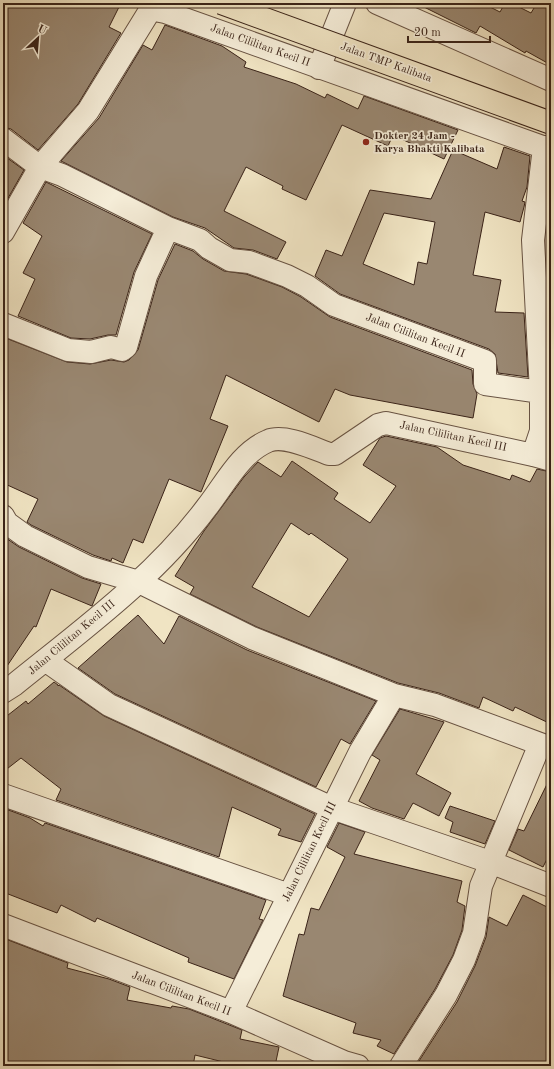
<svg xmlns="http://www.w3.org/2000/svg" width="554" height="1069" font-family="'Old Standard TT',serif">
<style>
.building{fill:#998771;stroke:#3a2318;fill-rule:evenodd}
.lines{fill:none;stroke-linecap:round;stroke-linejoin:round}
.minor-casing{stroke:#685343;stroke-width:24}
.minor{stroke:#f5edd8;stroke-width:22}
.major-bridge-casing{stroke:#3a2318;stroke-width:24;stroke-linecap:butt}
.major-bridge{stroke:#f0e4c3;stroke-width:22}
.poi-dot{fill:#8f2418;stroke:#f5edd8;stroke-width:1.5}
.labels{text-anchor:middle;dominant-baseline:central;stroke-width:3.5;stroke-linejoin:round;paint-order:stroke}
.street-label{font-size:11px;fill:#3a2318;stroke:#f5edd8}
.poi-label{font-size:11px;font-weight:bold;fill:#3a2318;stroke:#f5edd8;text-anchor:start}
</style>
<rect width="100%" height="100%" fill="#f0e4c3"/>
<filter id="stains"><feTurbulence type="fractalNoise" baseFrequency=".005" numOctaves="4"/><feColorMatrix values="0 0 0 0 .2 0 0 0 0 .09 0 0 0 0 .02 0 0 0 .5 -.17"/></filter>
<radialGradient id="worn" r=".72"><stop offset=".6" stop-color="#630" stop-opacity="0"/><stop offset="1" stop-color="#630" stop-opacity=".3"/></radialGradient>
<path class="building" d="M8 3H121L109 27 121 33 78 104 38 150 11 129 3 127V12Z
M416 3H492L490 7 500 12 505 3H511L531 13 537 3H551V65L526 51 525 53 480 26 476 33Z
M165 25 222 46 246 62 244 67 296 84 325 98 327 94 358 109 364 96 458 130 444 159 393 135 388 146 342 125 306 200 282 189 283 186 246 167 224 211 286 242 277 259 253 250 234 248 205 228 173 217 61 161 99 118 143 45 152 50Z
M504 147 530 156 527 187 522 201 525 202 524 207 520 222 485 212 473 275 501 280 495 312 524 313 528 377 498 373 495 354 489 349 340 294 315 276 326 250 342 256 370 190 431 199 453 150 497 169ZM384 213 435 222 427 264 418 262 414 285 363 264Z
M3 155 24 170 3 207Z
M46 182 152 234 134 272 116 335H108L90 339 71 338 18 316 35 279 23 273 42 236 23 223Z
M175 244 193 251 203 259 224 271 246 274 282 287 301 297 330 317 472 370 473 384 477 394 473 418 350 395 335 389 319 422 226 375 210 419 228 426 201 492 169 479 143 543 133 539 123 563 112 558 111 561 93 555 31 525 27 522 38 499 3 483V337L67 362 90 364 111 360 124 362 129 360 138 350 158 280Z
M386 436 437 447 463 465 510 480 512 475 530 482 537 469 551 472V724L515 707 513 711 483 697 479 708 439 693 398 683 257 627 190 594 194 587 175 576 204 531 244 477 258 462 281 477 292 461 338 493 334 499 370 523 396 486 363 465 380 438ZM291 523 309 535 311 533 348 559 309 617 252 587Z
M3 536 19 547 82 578 101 584 92 606 51 589 36 627 34 626 3 672Z
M138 615 164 644 179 616 247 650 376 701 350 744 341 739 316 787 115 694 78 668Z
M54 682 58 685V686L59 685 104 716 315 814 301 842 278 835 281 829 232 807 219 857 56 800 61 789 21 758 3 772V719L26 701 28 704Z
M400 709 444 722 416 774 451 793 439 816 413 803 404 819 372 808 359 801 380 760 372 755Z
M551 776V851L543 867 509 850 518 829 524 831Z
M450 806 495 821 485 844 450 832 453 822 445 818Z
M3 808 30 818 43 826 45 823 266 900 259 919 263 920 234 979 188 962 189 958 97 918 95 922 61 905 57 913 3 892Z
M339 823 365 832 354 854 462 881 457 902 465 906 462 930 453 955 435 989 394 1054 377 1046 381 1040 353 1033 356 1023 283 996 299 934 304 935 311 908 319 910 345 857 327 847Z
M523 895 551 909V1066H428L419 1061 457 1002 475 966 486 937 489 917 507 926Z
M3 938 68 963 67 968 109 979 130 987 127 1000 171 1008 172 1006 189 1009 242 1030 240 1039 279 1047 275 1066H240L195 1055 193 1066H3Z"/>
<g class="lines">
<defs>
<path id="minor" d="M377 3 551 80
M319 68 345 3
M3 139 40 167 62 175 168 228 200 240 209 248 230 260 249 262 287 276 307 286 334 305 485 361V384L541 392
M3 232 40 167 88 111 149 12 155 10 165 12 551 150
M3 324 68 350 91 352 111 347 122 350 126 347 146 276 168 228
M533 455 541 431V392L533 240 544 147
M3 516 7 523 25 536 88 567 139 582 252 638 394 695 435 705 551 748
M45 660 109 705 332 808 490 862 551 886
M3 692 14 685C82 630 155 577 207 507 225 484 241 452 268 441 284 434 313 448 329 454H335L378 425 386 423 533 455 551 460
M3 795 289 895
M3 925 231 1012 344 1062 358 1066
M231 1012 360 752 394 695
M401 1066 446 995 464 960 474 933 481 886 540 744"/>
</defs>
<use href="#minor" class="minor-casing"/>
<use href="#minor" class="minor"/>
<defs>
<path id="major-bridge" d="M221 3 551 123"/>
</defs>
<use href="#major-bridge" class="major-bridge-casing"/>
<use href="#major-bridge" class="major-bridge"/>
</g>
<circle class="poi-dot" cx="366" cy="142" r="4"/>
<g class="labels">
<g class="street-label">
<text transform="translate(260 46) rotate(20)">Jalan Cililitan Kecil II</text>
<text transform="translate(386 63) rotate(20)">Jalan TMP Kalibata</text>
<text transform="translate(415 336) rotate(21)">Jalan Cililitan Kecil II</text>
<text transform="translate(453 437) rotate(12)">Jalan Cililitan Kecil III</text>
<text transform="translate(72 638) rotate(-40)">Jalan Cililitan Kecil III</text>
<text transform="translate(310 852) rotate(-64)">Jalan Cililitan Kecil III</text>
<text transform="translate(181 994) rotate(21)">Jalan Cililitan Kecil II</text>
</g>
<g class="poi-label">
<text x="374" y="136">Dokter 24 Jam -<tspan x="374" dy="13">Karya Bhakti Kalibata</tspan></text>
</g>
</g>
<rect width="554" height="1069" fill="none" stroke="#f0e4c3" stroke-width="16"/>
<rect x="4" y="4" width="546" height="1061" fill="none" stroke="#3a2318" stroke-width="2"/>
<rect x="8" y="8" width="538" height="1053" fill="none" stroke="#3a2318"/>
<g transform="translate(38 38) rotate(26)" stroke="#f5edd8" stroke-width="3" paint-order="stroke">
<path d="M0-3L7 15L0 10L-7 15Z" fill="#3a2318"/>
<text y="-6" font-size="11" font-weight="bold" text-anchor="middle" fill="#3a2318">U</text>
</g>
<path d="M408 36v6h82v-6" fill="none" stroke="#3a2318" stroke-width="2"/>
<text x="414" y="36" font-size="12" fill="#3a2318" stroke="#f5edd8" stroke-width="3" paint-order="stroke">20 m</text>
<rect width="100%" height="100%" filter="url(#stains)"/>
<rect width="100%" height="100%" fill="url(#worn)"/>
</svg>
